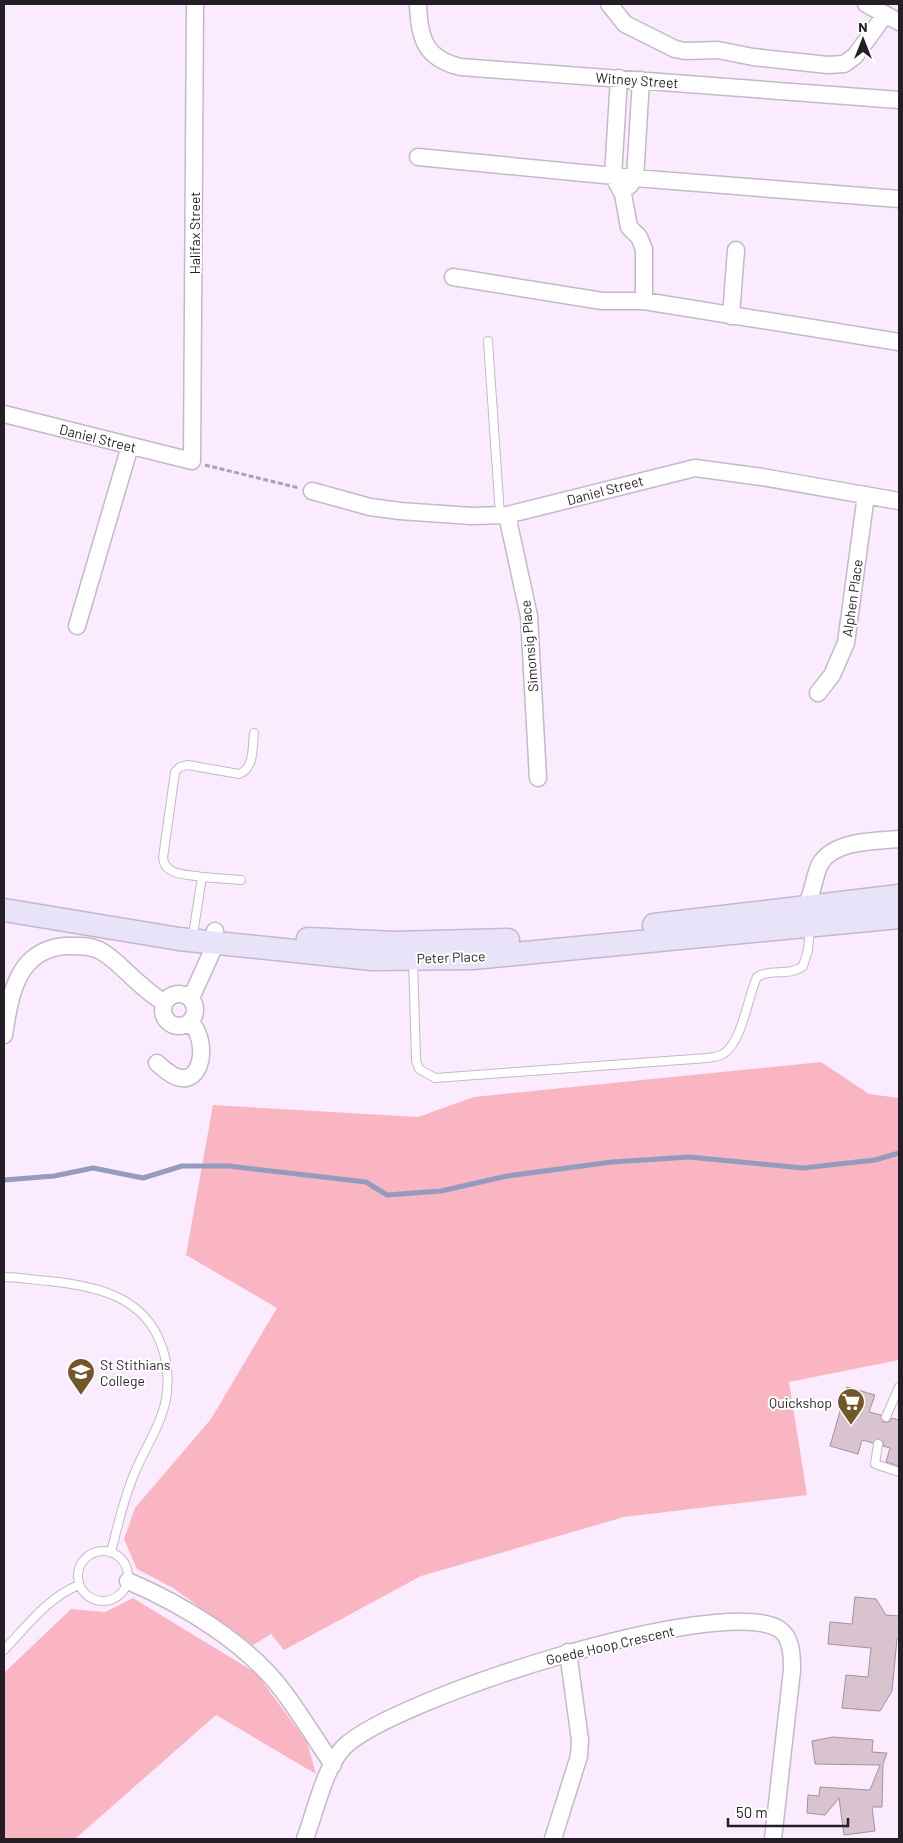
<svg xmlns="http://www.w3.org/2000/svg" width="903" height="1843" font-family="Barlow,sans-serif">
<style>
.green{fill:#f9b5c1}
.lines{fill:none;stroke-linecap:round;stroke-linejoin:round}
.stream{stroke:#939cbe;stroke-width:5}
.building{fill:#d8c3cf;stroke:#a5919d}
.service-casing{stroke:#c5b8c9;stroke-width:10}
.minor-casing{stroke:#c5b8c9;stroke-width:19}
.secondary-casing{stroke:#c5b8c9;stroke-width:25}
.path{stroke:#aca1af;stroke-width:3;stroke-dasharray:5 2.5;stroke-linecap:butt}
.service{stroke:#fff;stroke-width:8}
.minor{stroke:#fff;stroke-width:16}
.secondary{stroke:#e8e3f9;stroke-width:22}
.labels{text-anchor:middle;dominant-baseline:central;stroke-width:4;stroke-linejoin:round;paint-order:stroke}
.street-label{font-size:14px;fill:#241f26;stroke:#fff}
.poi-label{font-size:14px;fill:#241f26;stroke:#fff;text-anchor:start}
</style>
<rect width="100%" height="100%" fill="#faecfe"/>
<path class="green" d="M821 1062 869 1094 899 1098V1360L789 1382 807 1495 624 1517 421 1576 284 1650 271 1634 253 1645 173 1588 137 1569 124 1539 135 1508 211 1419 277 1308 186 1255 213 1105 418 1117 474 1097Z
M133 1598 256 1673 307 1742 316 1774 216 1715 75 1839H4V1673L71 1609 105 1612Z"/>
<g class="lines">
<path class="stream" d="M4 1180 54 1176 93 1168 143 1178 182 1166H229L366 1182 387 1195 441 1191 507 1176 612 1162 689 1157 803 1168 875 1160 899 1153"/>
</g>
<path class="building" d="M847 1387 875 1395 869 1412 881 1415 883 1422H889L892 1418 899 1420V1466L886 1462 890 1448 883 1446V1442L879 1439 873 1443 862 1440 858 1454 830 1446Z
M855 1597 876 1599 886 1615 899 1616V1639H897L892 1691 880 1711 842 1708 846 1675 868 1677 871 1648 828 1644 830 1622 852 1624Z
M833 1737 873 1740 872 1752 887 1753 883 1764 882 1807H872L875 1831 844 1835 839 1798 825 1815 807 1813 808 1795 819 1796 820 1787 870 1790 880 1765 815 1764 812 1741Z"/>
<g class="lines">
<defs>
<path id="service" d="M488 341 500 515
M202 877 241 880
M194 928 202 877C187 874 165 876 163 858L175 772 180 767 188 765 239 774C255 768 252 747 254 733
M413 959 416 1060 419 1069 435 1078 707 1058C712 1057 718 1057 723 1054 742 1043 748 996 757 977 771 968 789 977 803 966L808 950 810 928
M4 1277C19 1277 34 1280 49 1281 96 1286 145 1296 162 1347 168 1364 169 1381 166 1399 161 1425 145 1448 135 1472 124 1497 118 1525 111 1552
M886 1417 899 1387
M878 1444 875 1464 899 1472
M78 1576a25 25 0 1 1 50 0a25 25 0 1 1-50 0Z
M4 1650C26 1627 48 1597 79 1585"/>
<path id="minor" d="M418 4C419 38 425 59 461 67L899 100
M609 4 625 24 675 49 685 51 718 50 753 57 828 65 844 64 855 56 885 15
M866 4 899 22
M619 78 613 176 623 194 629 227 639 237 644 249V301
M418 157 635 178 899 199
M629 186 635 178 641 80
M453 277 602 301H644L899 342
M731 316 736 250
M4 414 192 461 195 4
M312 491 370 507 400 511 472 516 507 515 695 468 762 477 899 501
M507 515 529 616 538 778
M77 626 130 446
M818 693 832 675 846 643 866 495
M808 916C806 905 810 897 813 886 815 879 817 870 820 864 834 840 876 841 899 839
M163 1010a16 16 0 1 1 32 0a16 16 0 1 1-32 0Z
M191 998 211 954 215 931
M4 1035C10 997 16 950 65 946 76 946 88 945 99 950 115 958 126 973 140 984 147 991 156 997 164 1003
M157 1063C163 1068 170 1075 177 1077 203 1086 209 1040 190 1022
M128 1581C182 1604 247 1643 283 1691 301 1715 316 1740 333 1765
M305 1839C315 1813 325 1765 345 1746 396 1698 720 1593 779 1629 792 1637 792 1656 792 1670L773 1839
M553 1839 579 1756 580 1740 568 1652"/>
<path id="secondary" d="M4 910 179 939 372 959 473 958 899 917
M654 925 899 896
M308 939 395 943 508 940"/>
</defs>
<use href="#service" class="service-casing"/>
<use href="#minor" class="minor-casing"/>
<use href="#secondary" class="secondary-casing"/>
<path class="path" d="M205 465 299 488"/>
<use href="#service" class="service"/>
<use href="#minor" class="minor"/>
<use href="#secondary" class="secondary"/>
</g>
<defs>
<symbol id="school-pin" viewBox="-11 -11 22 30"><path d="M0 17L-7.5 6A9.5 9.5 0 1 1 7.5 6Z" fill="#715729" stroke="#fff"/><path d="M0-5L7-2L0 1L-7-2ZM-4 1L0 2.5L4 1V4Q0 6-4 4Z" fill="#fff"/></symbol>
<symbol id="supermarket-pin" viewBox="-11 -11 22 30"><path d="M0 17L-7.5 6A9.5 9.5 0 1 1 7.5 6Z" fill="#715729" stroke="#fff"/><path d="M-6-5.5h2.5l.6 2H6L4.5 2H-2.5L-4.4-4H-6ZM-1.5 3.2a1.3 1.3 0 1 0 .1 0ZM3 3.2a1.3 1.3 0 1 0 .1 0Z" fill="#fff"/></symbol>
</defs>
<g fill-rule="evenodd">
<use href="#school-pin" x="65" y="1356" width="32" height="43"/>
<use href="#supermarket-pin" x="835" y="1386" width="32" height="43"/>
</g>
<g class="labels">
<g class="street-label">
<text transform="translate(637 80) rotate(4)">Witney Street</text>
<text transform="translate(194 233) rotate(-90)">Halifax Street</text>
<text transform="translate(98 438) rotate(14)">Daniel Street</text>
<text transform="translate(605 490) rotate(-15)">Daniel Street</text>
<text transform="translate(852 598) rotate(-82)">Alphen Place</text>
<text transform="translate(529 646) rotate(-95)">Simonsig Place</text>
<text transform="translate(451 957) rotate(-2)">Peter Place</text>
<text transform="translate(610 1645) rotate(-13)">Goede Hoop Crescent</text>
</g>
<g class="poi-label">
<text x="100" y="1364">St Stithians<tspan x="100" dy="16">College</tspan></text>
<text x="832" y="1402" text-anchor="end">Quickshop</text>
</g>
</g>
<rect width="903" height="1843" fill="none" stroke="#241f26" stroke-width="10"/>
<g transform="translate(863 40)" stroke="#ffffff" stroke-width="4" paint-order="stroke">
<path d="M0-4L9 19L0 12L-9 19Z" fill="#241f26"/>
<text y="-8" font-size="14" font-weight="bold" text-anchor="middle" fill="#241f26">N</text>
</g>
<path d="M728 1818v8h120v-8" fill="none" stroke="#241f26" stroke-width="2.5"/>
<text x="736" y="1818" font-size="15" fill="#241f26" stroke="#ffffff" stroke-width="4" paint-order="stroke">50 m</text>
</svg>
